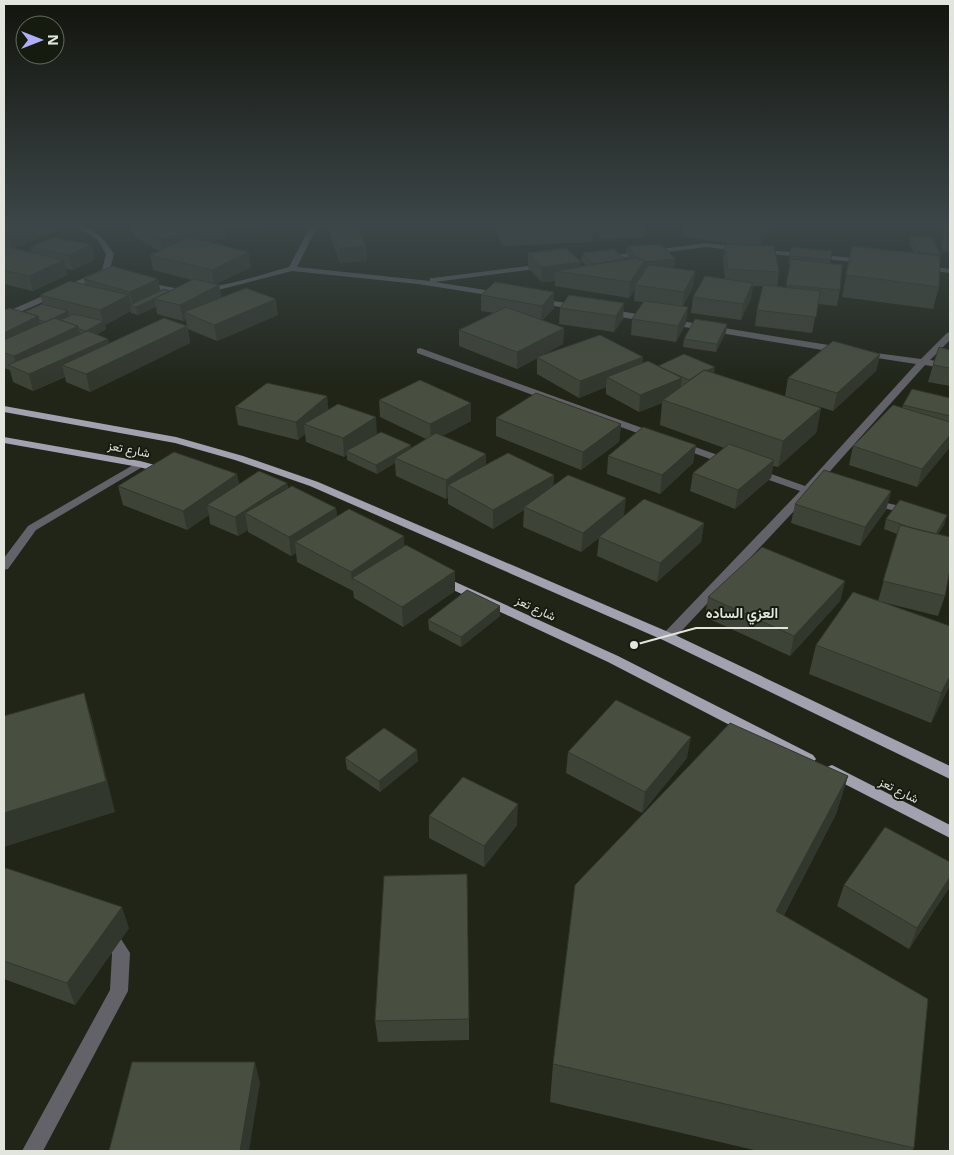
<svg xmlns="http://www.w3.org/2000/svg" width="954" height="1155" font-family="'Noto Sans',Vazirmatn,sans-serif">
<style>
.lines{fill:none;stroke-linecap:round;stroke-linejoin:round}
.minor{fill:#626268;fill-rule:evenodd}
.major{fill:#a1a1af;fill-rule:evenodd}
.wall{fill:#3e4337;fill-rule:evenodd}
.shaded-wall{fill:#32372d}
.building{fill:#484e40;stroke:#32372d}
.labels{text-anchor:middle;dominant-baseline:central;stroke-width:4;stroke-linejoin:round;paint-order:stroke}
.street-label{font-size:12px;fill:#e2e5dd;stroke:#161b0f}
.leader{fill:none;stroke:#e2e5dd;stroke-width:2}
.callout-dot{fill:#e2e5dd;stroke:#161b0f;stroke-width:2}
.callout-label{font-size:14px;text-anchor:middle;font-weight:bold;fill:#e2e5dd;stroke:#161b0f;stroke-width:4;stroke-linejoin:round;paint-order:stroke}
</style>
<rect width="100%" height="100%" fill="#202518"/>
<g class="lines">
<path class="minor" d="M73 225C92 225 104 238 114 254L109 273 4 319V313L102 270 106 254 98 240Z
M311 225H318L297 267 430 281V278H433L544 264 548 266 544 268 435 282 504 293 505 295 501 297 418 284 292 271 218 290 190 293 164 291 140 283 144 281C159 285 174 289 190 289 223 288 257 276 289 267Z
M706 243 740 247 744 249 740 251 706 247 606 260 602 258 606 256Z
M757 249 865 259 869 261 865 263 760 253H757Z
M919 265 950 269V273L919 269Z
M535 299 577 304 581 307 577 310 538 303 534 301Z
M607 309 649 316 653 319 649 322 604 314 603 312Z
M669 319 841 347 846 350 841 353 666 324V320Z
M950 332V340L930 360 950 363V369L925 365 815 488 827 491 829 493 827 495 810 494 673 640H663L661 637 663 634 800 491 752 474 751 472 752 470H760L805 486 916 364 864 356 859 353 861 351 921 359 947 333Z
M420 348 659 434 660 436 659 438H651L417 353V349Z
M681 442 732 460 733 462 732 464H724L677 447 676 445 677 443Z
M140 461 145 464 144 466 36 530 8 569 4 570V558L28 526Z
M872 500 915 509 917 511 911 514 868 505 866 503Z
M108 925 114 928 130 953 128 991 43 1151H22L110 990 112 954 99 933 102 928Z"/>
<path class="major" d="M4 406 176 437 243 456 318 482 673 634 950 766V779L663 640 310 486 235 460 175 443 4 412Z
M4 437 140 461 170 469 171 471 166 474 139 467 4 443Z
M440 575 618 656 813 755 816 759 813 763 808 765 803 763 608 662 436 582 434 579 436 576Z
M832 765 950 825V838L827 775 824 771 827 767Z"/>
</g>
<path class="wall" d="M4 225H73L12 248 32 253 30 247 95 259 73 270 66 269 67 275 33 291 4 284Z
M132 225H224L226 238 209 242 251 267 216 284 219 285 221 298 278 315 217 341 188 329 190 343 90 392 66 382 65 377 33 391 13 382 10 370 4 368V310L24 312 43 304 40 295 85 284 84 279H158L160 291H170L192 280 153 270 150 255 159 251 134 236ZM156 307 157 314 183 321 186 320 187 326 109 344 108 339 96 335 106 329 105 325 131 311V313L138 315Z
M228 225H263L252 231Z
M329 225H356L366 246 367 261 340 263 330 235Z
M498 225H592L593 227 592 242 503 246 498 234Z
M597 225H642L645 230 644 238 600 239 597 230Z
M684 225H769V229L760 246 779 272 777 287 786 288 790 264H789L791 247 831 260 830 263 840 290 837 306 818 304 812 333 755 326 757 310 763 286H753L751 298 741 320 691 313 693 297 725 279 723 259 725 244 741 245 683 237Z
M943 225H950V252L941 251 944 233 942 232Z
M911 236 941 254 939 261V287L933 309 842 297 852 246 914 253 909 243Z
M627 246 675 259V267H667L695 271 693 287 683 306 686 323 676 342 631 335 632 319 643 302 634 301 635 289 629 298 555 286V281L542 282 528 268V253L581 266 586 265 581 261 582 253 625 259 630 258 626 254Z
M481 295 554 308 542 320 564 328 563 344 539 357 643 363 658 366 714 374 821 408 816 433 778 467 773 466 771 478 735 509 690 491 693 473 724 448 660 425 662 403 639 412 606 394V387L579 398 537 374V358L517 369 459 346V330L494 313 481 311Z
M569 295 623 319 614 332 559 324 560 308Z
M727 324 726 332 716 352 683 347 684 339Z
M950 350V386L928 382 933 365Z
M880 354 876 371 833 411 785 396 788 378Z
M327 396 328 410 377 434 411 448 426 439 380 417 379 400 471 403V421L442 436 486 465 554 475 553 486 624 516 704 523 701 542 657 582 597 556 599 538 581 552 523 527 524 510 493 529 448 504V497L446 499 396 476 395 463 377 474 347 460V455L344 457 306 442 305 434 298 440 238 425 235 407Z
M950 398V447L917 487 849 465 853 446 902 408 903 405Z
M496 418 621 424 619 442 581 470 496 436Z
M696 445 693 463 660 494 607 474 608 456Z
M237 474 239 484 287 483 288 488 336 508 337 517 404 546 455 591 403 627 354 598 353 591 297 562 296 553 291 556 248 532V530L238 536 210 524 209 515 187 530 123 505 118 486Z
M891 491 886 510 860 546 791 523 795 504Z
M947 515 944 525 938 534 945 596 938 616 882 602 950 626V685L931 723 809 674 816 645 878 601 897 534 884 529 886 519Z
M845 581 840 601 790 656 705 617 708 597Z
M500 606V616L461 647 429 630 428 620Z
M568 752 687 758 642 813 566 773Z
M345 758 418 761 380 792 347 769Z
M848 776 836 814 784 915 914 1148 912 1151H758L550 1102 553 1064Z
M429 816 517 825 484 867 429 838Z
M950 862V884L949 888 909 949 837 906 844 885Z
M4 870 129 928 75 1005 4 979Z
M469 1019V1040L378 1042 375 1021Z"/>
<path class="shaded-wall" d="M32 225H73L11 249 7 234Z
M217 225H224L226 238 163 254 160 239Z
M251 225H263L252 231Z
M766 225H769V229L759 247 762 233Z
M92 245 95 259 73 270 69 255Z
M366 246 367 261 340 263 339 248Z
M249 252 251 267 214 285 212 270Z
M675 259V267L644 269V275L635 285V289L629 298 630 282 644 262Z
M64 260 67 275 33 291 29 276Z
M581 262 580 275 555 271V281L542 282V267Z
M695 271 693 287 682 308 684 292Z
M158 279 161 294 133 306 130 292Z
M753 283 751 298 741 320 743 304Z
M219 285 222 301 184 312 186 320 183 321 180 305Z
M554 292V308L541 322 542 306Z
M129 295 131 306 130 305 131 311 105 325 106 329 88 339 86 331 103 322 100 310Z
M154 299 156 307 138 315 136 307Z
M276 299 278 315 217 341 214 325Z
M624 303 623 319 614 332 616 316Z
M688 307 686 323 676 342 678 326Z
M68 311 70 319 46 322Z
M38 316 42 333 4 351V333Z
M727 324 726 332 716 352 717 344Z
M78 326 82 343 17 369 14 356Z
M187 326 190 343 90 392 86 374Z
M564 328 563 344 517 369V352Z
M108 339 111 356 62 365 65 377 33 391 29 374Z
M880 354 876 371 833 411 837 393Z
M643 357 642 373 607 377 606 387 579 398 580 381Z
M715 367 714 375 688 388 689 380Z
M682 378 679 396 663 400 662 403 639 412 640 395Z
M327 396 329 414 304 424 305 434 298 440 296 422Z
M471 403V421L431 442 430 424Z
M821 408 816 433 778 467 783 441Z
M376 417 377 434 346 451 347 455 344 457 343 438Z
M621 424 619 442 581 470 583 452Z
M950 435V447L917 487 922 469Z
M411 445V454L395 458V463L377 474 376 465Z
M696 445 693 463 660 494 662 475Z
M486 454V472L448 485V497L446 499V480Z
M774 460 771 478 735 509 738 490Z
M237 474 240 493 207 505 209 515 187 530 183 511Z
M554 475 553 493 524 507V510L493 529V510Z
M287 483 290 501 245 513 248 530 238 536 235 517Z
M891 491 886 510 860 546 865 527Z
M626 498 624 517 581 552 583 533Z
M336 508 338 528 295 542 296 553 291 556 289 537Z
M947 515 944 525 932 545 935 535Z
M704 523 701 542 657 582 660 563Z
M404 536 405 556 352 578 353 591 351 572Z
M455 571V591L403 627 402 607Z
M845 581 840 601 790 656 794 636Z
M500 606V616L461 647V637Z
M950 676V685L931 723 941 693Z
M84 693 93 723 115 812 4 847V813Z
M691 737 687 758 642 813 645 792Z
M417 750 418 761 380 792 379 781Z
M848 776 836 814 766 949 776 911Z
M518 804 517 825 484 867V846Z
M950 877V884L949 888 909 949 917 928Z
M122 907 129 928 75 1005 67 983Z
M255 1062 260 1083 249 1151H240Z"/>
<path class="building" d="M4 225H32L7 234H4Z
M137 225H217L160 239Z
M330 225H356L366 246 339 248Z
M500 225H592L593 227 503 232Z
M598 225H642L645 230 601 231Z
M704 225H766L762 233Z
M946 225H950V237H945Z
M911 236 931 237 941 254 920 253Z
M54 237 92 245 69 255 30 247Z
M189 237 249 252 212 270 150 255Z
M661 244 675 259 645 262V260L638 259 627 246Z
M725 244 774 246 779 272 728 269Z
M4 246 64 260 29 276 4 270Z
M852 246 940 256 939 287 846 275Z
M791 247 832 251 831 260 790 256Z
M566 248 581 262 542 267 528 253Z
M614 249 625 259 593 264 582 253Z
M634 258 645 260 630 282 555 271Z
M791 259 842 265 840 290 786 285Z
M649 265 695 271 684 292 635 285Z
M112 266 158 279 130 292 84 279Z
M705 276 753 283 743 304 693 297Z
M194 279 219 285 180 305 154 299Z
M70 281 129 295 100 310 40 295Z
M495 282 554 292 542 306 481 295Z
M763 285 820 291 816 317 757 310Z
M246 288 276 299 214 325 184 312Z
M164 289 170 291 136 307 130 305Z
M569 295 624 303 616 316 560 308Z
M644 301 688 307 678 326 632 319Z
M42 304 68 311 46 322 39 320 38 316 24 312Z
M506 307 564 328 517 352 459 330Z
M9 308 38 316 4 333V310Z
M74 314 104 321 86 331 79 329 78 326 60 320Z
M54 318 78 326 14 356 4 353V340Z
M164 318 187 326 86 374 62 365Z
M695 319 727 324 717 344 684 339Z
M88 331 108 339 29 374 8 365Z
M600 335 643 357 580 381 537 357Z
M833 341 880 354 837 393 788 378Z
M939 347 950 350V368L933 365Z
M684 354 715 367 706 371 704 370 694 377 689 380 658 366Z
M648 361 682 378 640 395 607 377Z
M704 370 821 408 783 441 663 400Z
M420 380 471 403 430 424 379 400Z
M267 383 327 396 296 422 235 407Z
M912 389 950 398V416L903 405Z
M536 393 621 424 583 452 496 418Z
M338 404 376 417 343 438 304 424Z
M893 405 950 422V435L922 469 853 446Z
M643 427 696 445 662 475 608 456Z
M381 432 411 445 376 465 346 451Z
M436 433 486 454 446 480 395 458Z
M729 444 774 460 738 490 693 473Z
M174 452 237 474 183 511 118 486Z
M508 453 554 475 493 510 448 485Z
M824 470 891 491 865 527 795 504Z
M259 471 287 483 235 517 207 505Z
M568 475 626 498 583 533 524 507Z
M292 486 336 508 289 537 245 513Z
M644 499 704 523 660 563 599 537Z
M900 500 947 515 936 534 915 529 886 519Z
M349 509 404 536 351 572 295 542Z
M900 525 950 537V569L945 596 883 581Z
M406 545 455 571 402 607 352 578Z
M762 547 845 581 794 636 708 597Z
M467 590 500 606 461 637 428 620Z
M853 592 950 626V676L941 693 816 645Z
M84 693 106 781 4 813V716Z
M616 700 691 737 645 792 568 752Z
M730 723 848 776 776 911 928 999 914 1148 553 1064 575 885Z
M384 728 417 750 379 781 345 758Z
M463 777 518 804 484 846 429 816Z
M885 827 950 862V877L917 928 844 885Z
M6 868 122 907 67 983 4 961V870Z
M467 874 469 1019 375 1021 384 876Z
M132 1062H255L240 1151H109Z"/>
<linearGradient id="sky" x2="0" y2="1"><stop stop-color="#12140d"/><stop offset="0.58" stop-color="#3c4648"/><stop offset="1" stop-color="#3c4648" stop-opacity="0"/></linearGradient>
<rect width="954" height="387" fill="url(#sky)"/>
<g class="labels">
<g class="street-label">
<text transform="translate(129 449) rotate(11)">شارع تعز</text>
<text transform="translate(536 608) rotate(25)">شارع تعز</text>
<text transform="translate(899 790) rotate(27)">شارع تعز</text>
</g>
</g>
<path class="leader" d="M634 645L696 628H788"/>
<circle class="callout-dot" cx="634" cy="645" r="5"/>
<g class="callout-label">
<text x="742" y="618">العزي الساده</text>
</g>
<rect width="954" height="1155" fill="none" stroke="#e2e5dd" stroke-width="10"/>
<g transform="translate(40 40) rotate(90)"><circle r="24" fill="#161b0f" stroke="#686c61"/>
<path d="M0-4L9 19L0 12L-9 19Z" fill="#b1adfa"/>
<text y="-8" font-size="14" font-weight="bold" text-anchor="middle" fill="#e2e5dd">N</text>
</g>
</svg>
